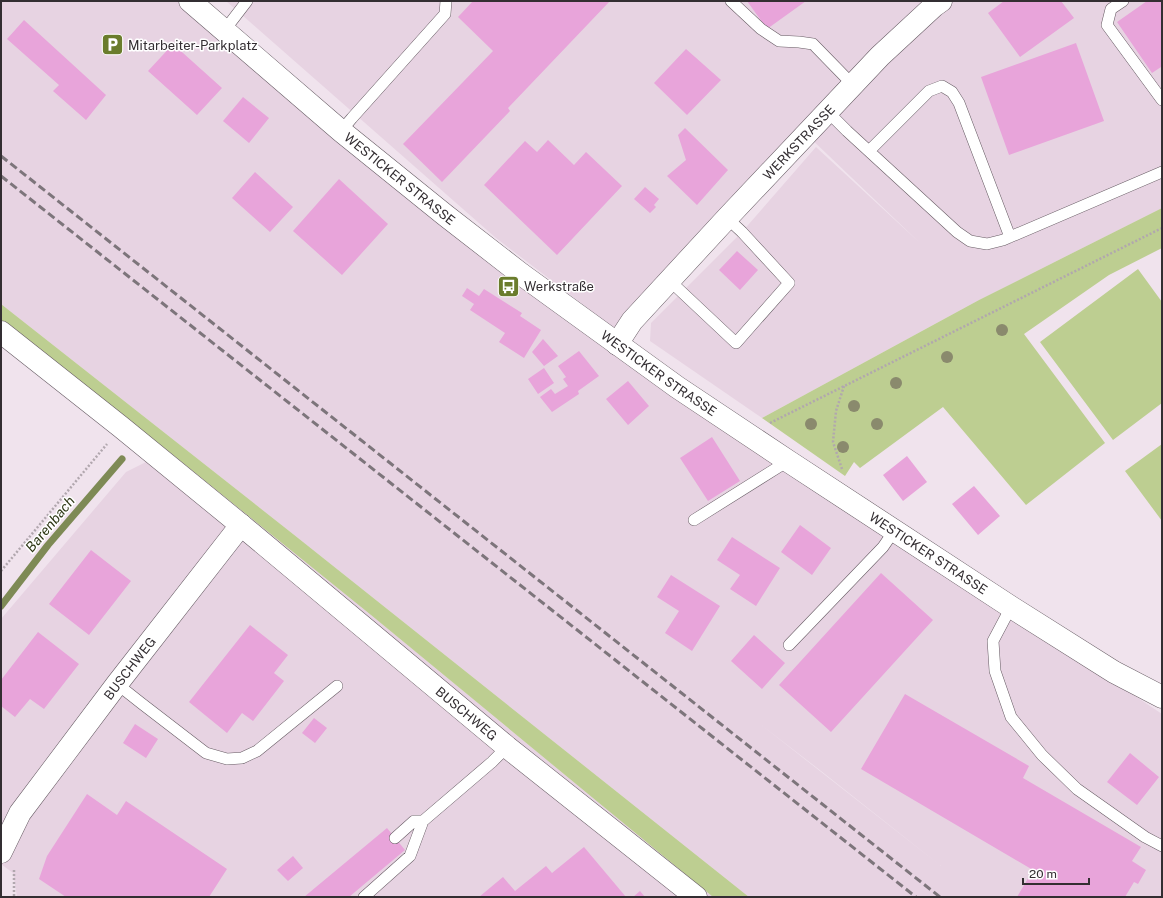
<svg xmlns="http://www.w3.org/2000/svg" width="1163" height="898" font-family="'Public Sans',sans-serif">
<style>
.built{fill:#e7d3e2;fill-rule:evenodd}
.green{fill:#bdce91}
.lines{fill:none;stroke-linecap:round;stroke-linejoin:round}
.stream{stroke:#7e8a55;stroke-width:7}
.building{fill:#e8a4da}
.service-casing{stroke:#675c64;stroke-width:12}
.minor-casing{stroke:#675c64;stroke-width:23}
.tertiary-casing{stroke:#675c64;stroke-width:23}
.path{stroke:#b1a7ae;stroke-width:2.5;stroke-dasharray:2 2;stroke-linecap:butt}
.service{stroke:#fff;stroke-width:11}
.minor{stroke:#fff;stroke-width:22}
.tertiary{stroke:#fff;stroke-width:22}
.rail{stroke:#7d757b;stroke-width:3;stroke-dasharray:8 4;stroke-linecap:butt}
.tree{fill:#8a8a6d}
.labels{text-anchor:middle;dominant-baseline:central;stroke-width:3;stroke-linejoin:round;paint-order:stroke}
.poi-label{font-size:13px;fill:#332e32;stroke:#fff;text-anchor:start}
.street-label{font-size:13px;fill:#332e32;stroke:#fff}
.water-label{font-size:14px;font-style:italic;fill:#2d3614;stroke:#fff}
</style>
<rect width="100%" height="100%" fill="#f0e3ed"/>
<path class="built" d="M1 1H186L502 273 1162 714V897H749L293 534 1 304ZM760 724 821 771 941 866Z
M226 1H1162V208L979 300 762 418 650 341 651 323 742 232 816 147 920 243 805 133 619 332 496 238Z
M168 451 371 615 713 897H17L13 873 1 864V619L126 472Z"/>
<path class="green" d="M1162 208V248L1109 275 1024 334 1105 443 1026 505 943 407 860 468 854 462 845 476 762 418 979 300Z
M1138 269 1162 302V403L1113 440 1040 342Z
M1 304 293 534 749 897H713L371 615 168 451 1 321Z
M1162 444V521L1125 471Z"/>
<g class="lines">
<path class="stream" d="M1 606 48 545 122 459"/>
</g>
<path class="building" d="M473 1H610L508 108 510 111 442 182 403 144 493 51 458 17Z
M747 1H806L767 29Z
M1004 1H1061L1074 18 1020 57 988 13Z
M1147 1H1162V69L1161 67 1152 73 1117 22Z
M24 20 106 95 86 120 53 91 59 85 7 39Z
M1076 43 1104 121 1009 155 981 77Z
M173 44 222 88 197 115 148 71Z
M686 49 721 80 687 115 654 83Z
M243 97 269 118 249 143 223 121Z
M685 128 728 170 697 205 667 176 686 160 678 135Z
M548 140 574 165 586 152 622 186 557 255 484 185 525 141 537 152Z
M255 172 293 207 270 232 232 198Z
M339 179 388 224 342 275 293 231Z
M645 187 659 199 654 205 656 207 650 213 634 199Z
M737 251 758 270 740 290 719 270Z
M467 288 479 296 484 289 522 313 520 316 541 330 524 358 499 342 505 333 470 310 474 304 462 296Z
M543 339 558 356 544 366 532 352Z
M579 351 599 376 578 391 579 394 552 412 540 397 551 389 555 394 568 386 563 379 566 377 558 366Z
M544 368 554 383 538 394 528 379Z
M628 381 649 406 628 425 606 399Z
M712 437 740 481 708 501 680 458Z
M907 456 927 482 903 501 883 475Z
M974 486 1000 516 978 535 952 504Z
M800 525 831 548 812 575 781 552Z
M732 537 780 568 756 606 730 589 740 575 717 560Z
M91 550 131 581 89 635 49 604Z
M881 573 933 620 831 732 779 685Z
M671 575 720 606 692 651 665 633 679 611 657 597Z
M250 625 288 655 274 673 284 681 253 721 242 713 227 733 189 702Z
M38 632 79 664 44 709 30 699 15 717 1 706V680Z
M754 635 785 663 762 689 731 661Z
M905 694 1029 766 1023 778 1141 847 1132 861 1146 870 1138 884 1134 882 1125 897H1017L1033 870 861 769Z
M314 718 327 728 315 743 302 733Z
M135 724 158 739 146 758 123 743Z
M1130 753 1159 777 1137 805 1107 782Z
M87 794 117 815 126 801 227 869 209 897H66L39 879 47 856Z
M387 828 405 850 349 897H304Z
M584 847 626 897H479L503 877 515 891 546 866 552 873Z
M293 856 303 868 288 881 277 870Z
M640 891 645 897H633Z"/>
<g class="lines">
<defs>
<path id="service" d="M731 1 761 29 779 41 799 42 813 44 853 85
M1123 1 1111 9 1107 25 1162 100
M224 31 247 1
M828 112 847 131 957 232 970 241 987 244 1003 240 1162 172
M341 131 352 118 445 14 446 1
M869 151 929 91 942 86 952 92 959 103 1010 237
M670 281 736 343 789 283 742 232 727 218
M694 520 788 461
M1011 607 993 641 995 671 1011 717 1042 755 1077 789 1145 837 1162 846
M789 645 883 547 894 531
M117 684 141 703 206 753 227 759 242 758 257 751 337 686
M395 838 414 821H423
M364 897 410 856 423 821 492 762 507 747"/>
<g id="minor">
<path id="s1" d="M1 332 121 427 241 525 507 747 696 897"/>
<path id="s2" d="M617 344 632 321 727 218 880 56 934 6 941 1"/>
<path id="s3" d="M1 852 20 813 117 684 241 525"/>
</g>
<g id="tertiary">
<path id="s4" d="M190 1 341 131 445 215 521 274 677 387 788 461 1011 607 1114 672 1162 697"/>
</g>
</defs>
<use href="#service" class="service-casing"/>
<use href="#minor" class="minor-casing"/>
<use href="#tertiary" class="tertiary-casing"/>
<path class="path" d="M770 423 1162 228
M842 469 833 442 836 411 844 386
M1 571 107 444
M14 870V897"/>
<use href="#service" class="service"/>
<use href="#minor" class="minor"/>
<use href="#tertiary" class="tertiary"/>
<path class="rail" d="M1 156 940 897
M1 176 916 897"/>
</g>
<g class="tree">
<circle cx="1002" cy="330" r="6"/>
<circle cx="947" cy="357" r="6"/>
<circle cx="896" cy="383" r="6"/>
<circle cx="854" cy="406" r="6"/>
<circle cx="811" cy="424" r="6"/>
<circle cx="877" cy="424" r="6"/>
<circle cx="843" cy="447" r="6"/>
</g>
<defs>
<symbol id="parking-square" viewBox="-11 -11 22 22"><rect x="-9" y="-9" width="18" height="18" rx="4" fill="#6a7c2c" stroke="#fff"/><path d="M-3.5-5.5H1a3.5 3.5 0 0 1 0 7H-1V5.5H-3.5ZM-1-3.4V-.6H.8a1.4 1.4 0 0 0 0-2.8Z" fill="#fff"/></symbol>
<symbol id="bus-square" viewBox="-11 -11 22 22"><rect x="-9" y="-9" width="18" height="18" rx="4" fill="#6a7c2c" stroke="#fff"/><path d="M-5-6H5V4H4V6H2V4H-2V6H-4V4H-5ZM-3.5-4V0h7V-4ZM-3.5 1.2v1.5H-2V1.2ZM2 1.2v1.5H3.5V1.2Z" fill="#fff"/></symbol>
</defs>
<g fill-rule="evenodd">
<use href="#parking-square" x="100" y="32" width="25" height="25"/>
<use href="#bus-square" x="496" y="274" width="25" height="25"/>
</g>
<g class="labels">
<g class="poi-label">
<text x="128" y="45">Mitarbeiter-Parkplatz</text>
<text x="524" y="286">Werkstraße</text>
</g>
<g class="street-label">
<text stroke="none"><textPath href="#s2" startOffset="272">WERKSTRASSE</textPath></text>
<text stroke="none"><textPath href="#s4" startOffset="275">WESTICKER STRASSE</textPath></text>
<text stroke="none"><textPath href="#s4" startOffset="599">WESTICKER STRASSE</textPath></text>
<text stroke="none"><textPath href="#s4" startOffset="923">WESTICKER STRASSE</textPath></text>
<text stroke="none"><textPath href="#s3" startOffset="225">BUSCHWEG</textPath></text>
<text stroke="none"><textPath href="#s1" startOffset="602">BUSCHWEG</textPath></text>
</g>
<g class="water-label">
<text transform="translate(50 524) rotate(-50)">Barenbach</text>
</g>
</g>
<rect width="1163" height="898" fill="none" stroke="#332e32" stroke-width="4"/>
<path d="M1023 878v6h66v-6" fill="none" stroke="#332e32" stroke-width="2"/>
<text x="1029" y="878" font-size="12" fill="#332e32" stroke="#ffffff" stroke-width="3" paint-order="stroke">20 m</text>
</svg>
